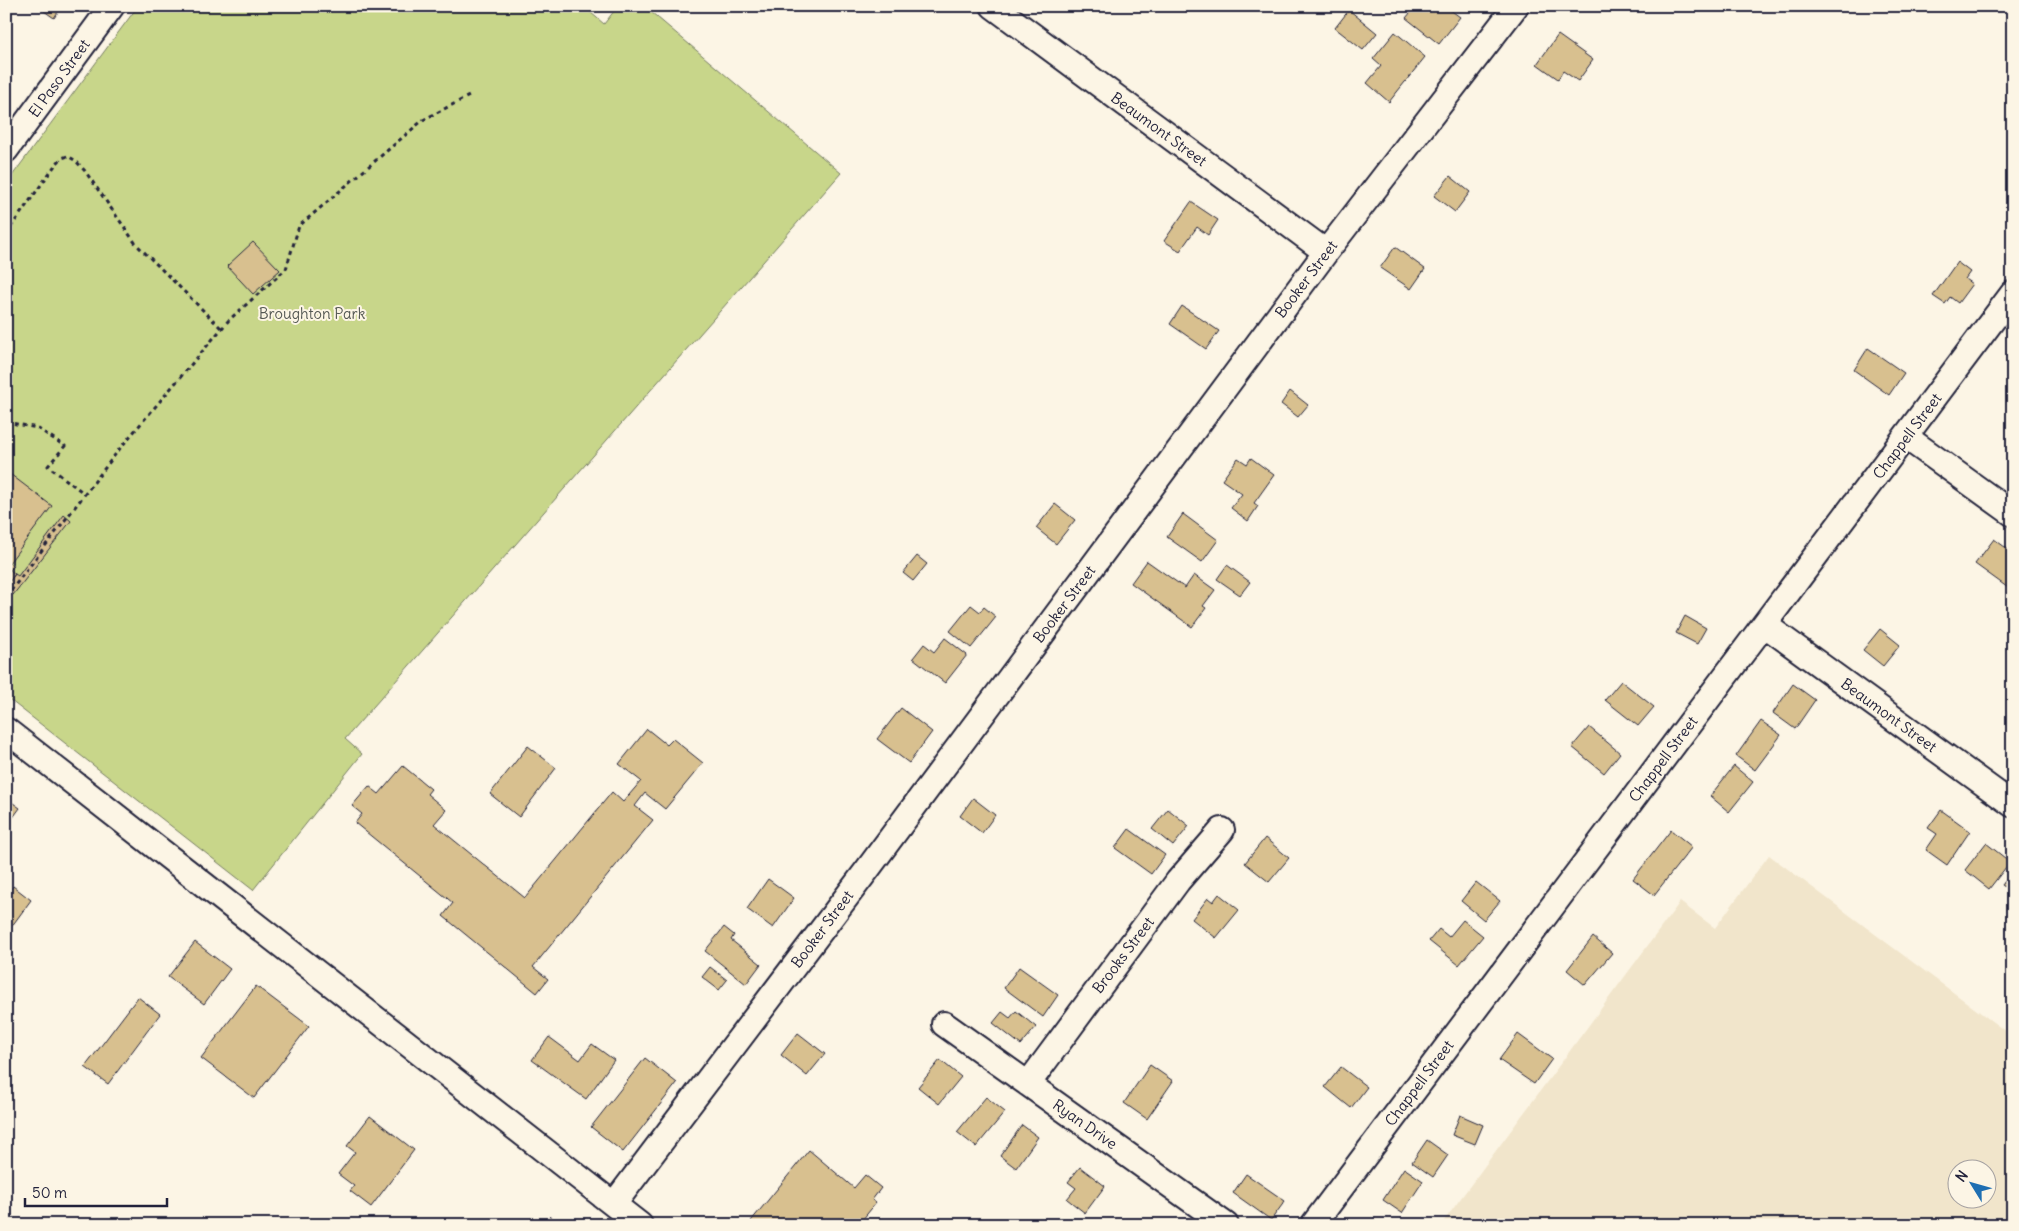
<svg xmlns="http://www.w3.org/2000/svg" width="2019" height="1231" font-family="Delius,sans-serif">
<style>
.built{fill:#f1e5cb;fill-rule:evenodd}
.green{fill:#c8d68a;stroke:#757c62}
.building{fill:#d8c08f;stroke:#22223b}
.lines{fill:none;stroke-linecap:round;stroke-linejoin:round}
.minor-casing{stroke:#22223b;stroke-width:28}
.path{stroke:#22223b;stroke-width:3;stroke-dasharray:4 4;stroke-linecap:butt}
.minor{stroke:#fcf5e5;stroke-width:24}
.labels{text-anchor:middle;dominant-baseline:central;stroke-width:4;stroke-linejoin:round;paint-order:stroke}
.street-label{font-size:15px;fill:#22223b;stroke:#fcf5e5}
.park-label{font-size:15px;fill:#545853;stroke:#fcf5e5}
</style>
<rect width="100%" height="100%" fill="#fcf5e5"/>
<filter id="ink" filterUnits="userSpaceOnUse"><feTurbulence type="fractalNoise" baseFrequency=".02" numOctaves="2"/><feDisplacementMap in="SourceGraphic" scale="10" xChannelSelector="R" yChannelSelector="G"/><feConvolveMatrix kernelMatrix="1 2 1 2 8 2 1 2 1" color-interpolation-filters="sRGB"/></filter>
<g filter="url(#ink)">
<path class="built" d="M1769 855 2013 1037V1225H1441L1680 902 1715 928ZM1956 1168H1986V1198H1956Z"/>
<path class="green" d="M138 6H583L604 24 618 6H644L841 173 345 739 362 754 253 890 6 697V184Z"/>
<path class="building" d="M37 6H62L54 18Z
M1416 6H1445L1460 17 1439 44 1406 18Z
M1349 10 1377 33 1363 50 1335 28Z
M1395 32 1425 57 1389 102 1367 83 1381 66 1373 59Z
M1558 35 1593 60 1578 81 1563 71 1558 79 1537 64Z
M1450 176 1470 192 1455 212 1434 196Z
M1191 202 1218 220 1208 235 1197 227 1180 251 1164 241Z
M253 242 280 270 253 294 227 266Z
M1395 247 1425 269 1411 289 1380 268Z
M1957 262 1970 272 1965 279 1972 284 1958 303 1950 297 1945 304 1933 296Z
M1182 306 1219 331 1206 349 1170 324Z
M1868 348 1904 373 1889 395 1854 370Z
M1290 391 1308 405 1298 417 1281 404Z
M1238 458 1247 464 1251 458 1274 475 1254 503 1258 506 1248 521 1231 508 1242 494 1222 480Z
M6 471 52 506 9 563 14 566 10 570 15 574 6 586Z
M1055 504 1075 520 1056 544 1036 528Z
M1183 514 1218 540 1202 562 1167 537Z
M64 515 71 521 13 595 11 594 6 600V586L15 574 18 576Z
M1994 539 2013 553V588L2011 590 1975 564Z
M917 556 927 564 913 581 903 573Z
M1147 561 1185 588 1194 575 1215 590 1203 606 1206 608 1192 627 1131 583Z
M1227 565 1250 582 1240 595 1217 579Z
M971 605 980 612 984 607 996 617 971 648 950 631Z
M1685 616 1706 628 1697 644 1676 633Z
M1880 629 1900 645 1883 666 1863 650Z
M945 638 967 655 945 683 913 658 924 644 934 652Z
M1621 681 1654 707 1638 726 1605 700Z
M1793 684 1815 700 1795 729 1773 713Z
M901 708 932 732 909 763 877 739Z
M1761 721 1781 735 1755 770 1736 756Z
M1589 727 1620 753 1604 773 1572 747Z
M647 729 667 745 673 739 703 763 665 809 645 793 635 806 653 820 533 967 548 979 537 993 443 916 453 903 355 823 362 814 352 806 369 786 379 794 403 766 431 789 427 794 446 810 434 824 525 898 612 792 623 802 641 781 619 764Z
M528 746 556 768 519 817 490 794Z
M1734 766 1753 782 1729 812 1710 796Z
M6 798 20 808 6 827Z
M973 798 995 815 982 833 960 816Z
M1168 809 1189 826 1173 846 1152 829Z
M1941 810 1970 831 1947 865 1926 850 1937 834 1928 828Z
M1129 829 1165 855 1151 874 1115 848Z
M1671 830 1692 847 1654 895 1633 879Z
M1265 838 1289 858 1269 882 1245 863Z
M1986 843 2010 862 1989 889 1965 870Z
M2013 871V893L2002 885Z
M768 879 794 898 773 928 747 909Z
M1476 882 1500 901 1484 920 1461 901Z
M13 886 31 900 6 934V895Z
M1219 894 1239 910 1216 938 1192 919 1208 898 1213 902Z
M1463 920 1483 936 1459 965 1429 941 1439 929 1449 937Z
M724 927 734 935 731 940 761 964 746 984 705 951Z
M1593 937 1612 953 1585 985 1567 970Z
M195 942 230 969 204 1004 168 977Z
M710 967 727 980 719 990 702 977Z
M1019 967 1058 995 1043 1017 1004 988Z
M256 986 309 1026 254 1098 201 1058Z
M138 997 160 1014 108 1084 85 1067Z
M1016 1011 1036 1027 1021 1045 993 1023 1002 1012 1010 1018Z
M798 1033 825 1054 807 1076 781 1055Z
M1518 1034 1552 1059 1534 1084 1499 1060Z
M549 1037 580 1060 592 1044 614 1060 586 1099 532 1060Z
M645 1058 677 1083 623 1152 591 1127Z
M940 1060 961 1077 939 1104 918 1087Z
M1150 1065 1173 1081 1147 1119 1124 1103Z
M1341 1067 1367 1087 1351 1108 1325 1087Z
M986 1097 1005 1112 976 1147 957 1132Z
M1460 1115 1483 1125 1475 1144 1452 1135Z
M370 1116 414 1150 371 1207 350 1191 354 1186 338 1174 355 1152 347 1146Z
M1022 1125 1038 1137 1016 1168 1000 1156Z
M1427 1140 1448 1155 1433 1177 1412 1162Z
M809 1150 854 1188 865 1175 881 1188 872 1200 876 1203 858 1225H756L751 1221Z
M1080 1167 1105 1186 1085 1213 1067 1199 1076 1188 1068 1182Z
M1404 1168 1423 1181 1402 1213 1383 1200Z
M1246 1174 1285 1201 1271 1220 1233 1193Z
M550 1216 561 1225H544Z"/>
<g class="lines">
<defs>
<path id="minor" d="M993 6 1326 252
M6 150 112 6
M1906 437 2013 514
M1765 625 2013 805
M6 730 640 1225
M944 1024 1226 1225
M1028 1084 1178 881 1222 830
M614 1204 867 870 1326 252 1516 6
M1313 1225 2013 293"/>
</defs>
<use href="#minor" class="minor-casing"/>
<path class="path" d="M6 234 56 164 62 158 68 156 76 161 85 171 136 244 222 329
M6 422 37 428 65 446 48 466 85 494
M6 597 121 447 229 320 286 269 299 226 423 120 469 96"/>
<use href="#minor" class="minor"/>
</g>
</g>
<g class="labels">
<g class="street-label">
<text transform="translate(59 78) rotate(-54)">El Paso Street</text>
<text transform="translate(1159 129) rotate(36)">Beaumont Street</text>
<text transform="translate(1306 279) rotate(-53)">Booker Street</text>
<text transform="translate(1907 436) rotate(-53)">Chappell Street</text>
<text transform="translate(1064 604) rotate(-53)">Booker Street</text>
<text transform="translate(1889 715) rotate(36)">Beaumont Street</text>
<text transform="translate(1663 759) rotate(-53)">Chappell Street</text>
<text transform="translate(822 929) rotate(-53)">Booker Street</text>
<text transform="translate(1123 955) rotate(-53)">Brooks Street</text>
<text transform="translate(1419 1083) rotate(-53)">Chappell Street</text>
<text transform="translate(1085 1124) rotate(35)">Ryan Drive</text>
</g>
<g class="park-label">
<text x="312" y="313">Broughton Park</text>
</g>
</g>
<rect width="2019" height="1231" fill="none" stroke="#fcf5e5" stroke-width="25"/>
<rect x="12" y="12" width="1994" height="1206" fill="none" stroke="#22223b" stroke-width="2" filter="url(#ink)"/>
<g transform="translate(1972 1184) rotate(307)"><circle r="24" fill="#fcf5e5" stroke="#a5a1a1"/>
<path d="M0-4L9 19L0 12L-9 19Z" fill="#1f6fb2"/>
<text y="-8" font-size="14" font-weight="bold" text-anchor="middle" fill="#22223b">N</text>
</g>
<path d="M25 1198v8h142v-8" fill="none" stroke="#22223b" stroke-width="2.5"/>
<text x="32" y="1198" font-size="15" fill="#22223b" stroke="#fcf5e5" stroke-width="4" paint-order="stroke">50 m</text>
</svg>
